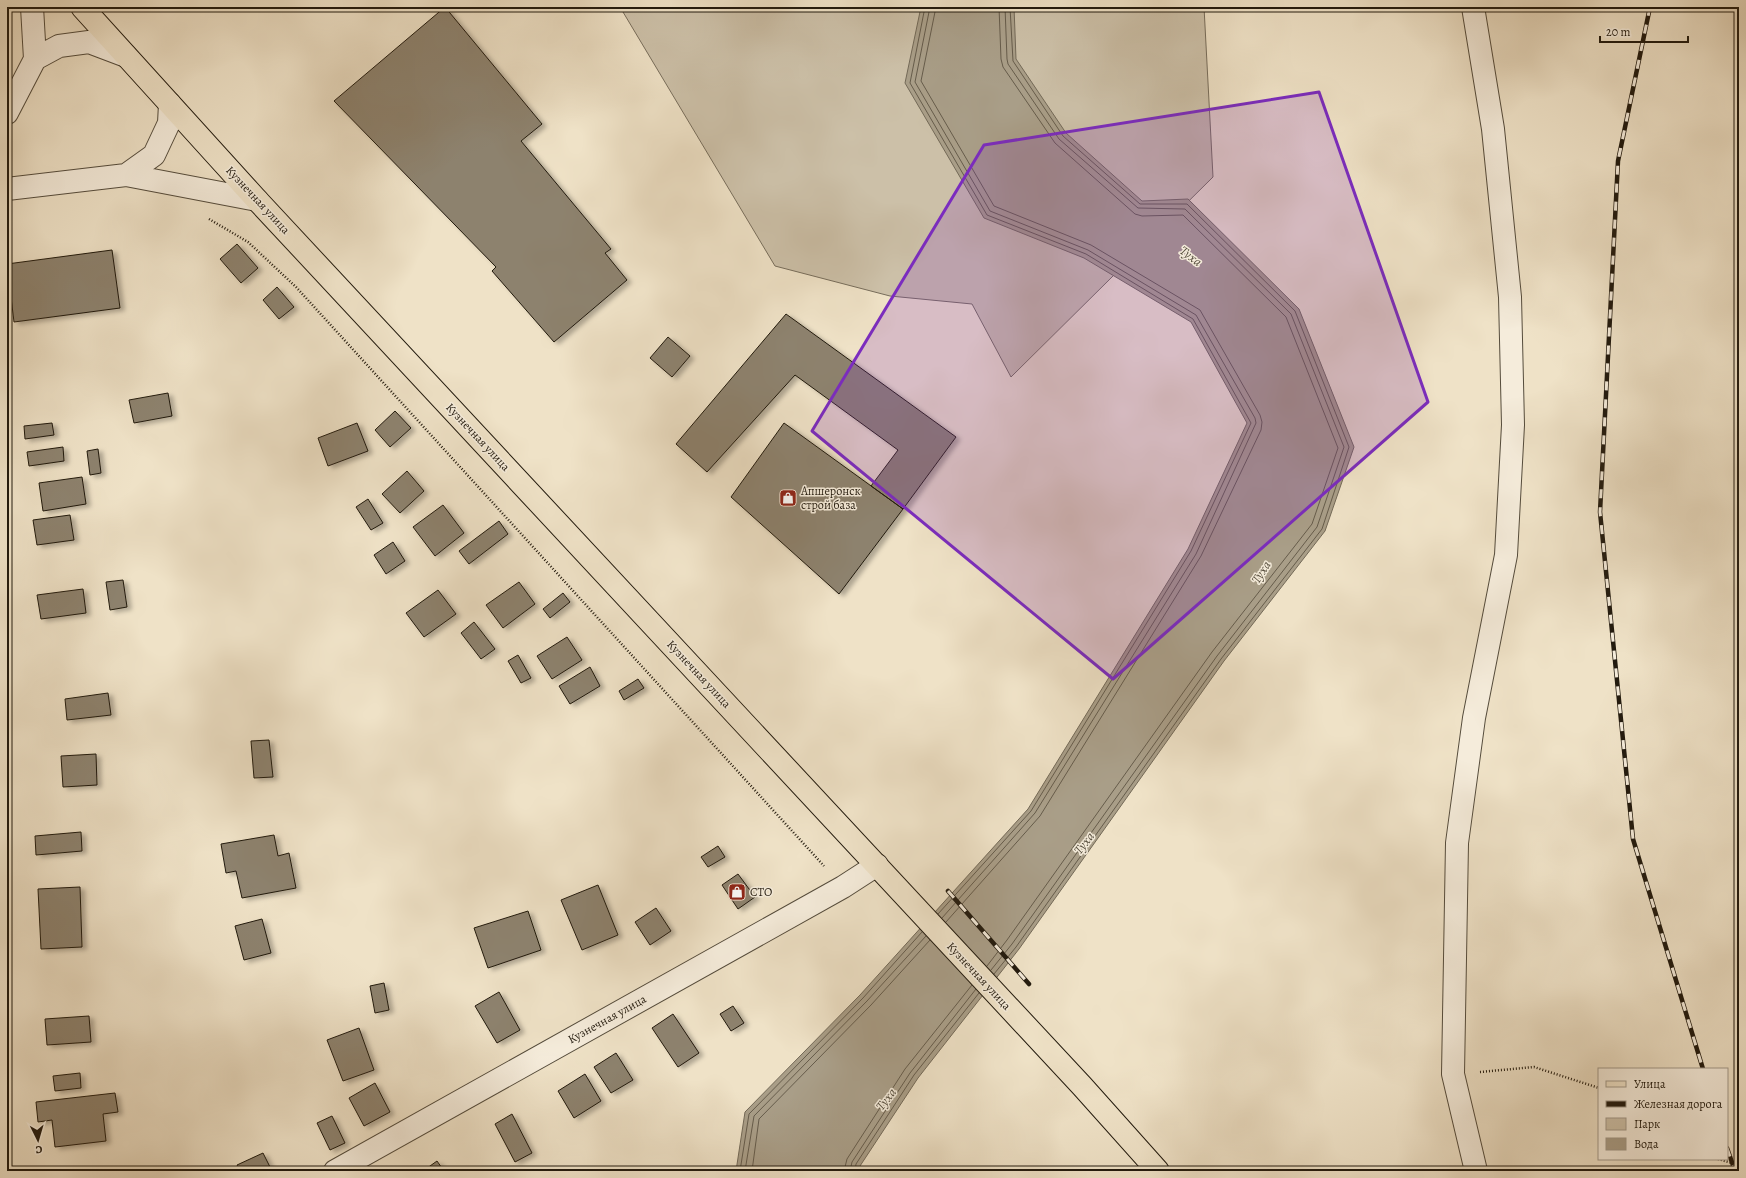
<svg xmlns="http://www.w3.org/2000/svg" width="1746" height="1178" font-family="Alegreya,serif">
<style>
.green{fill:#ccc0a8;stroke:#776d5b}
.water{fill:#a99e88;stroke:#736957}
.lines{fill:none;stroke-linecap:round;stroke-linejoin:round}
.shore{stroke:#665c4b;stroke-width:1}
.building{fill:#8d826e;stroke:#221a0e;filter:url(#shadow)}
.minor-casing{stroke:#554c3c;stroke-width:24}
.tertiary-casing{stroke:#554c3c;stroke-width:24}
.primary-casing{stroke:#221a0e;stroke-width:24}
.path{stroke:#221a0e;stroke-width:2.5;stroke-dasharray:1 2;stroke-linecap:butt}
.minor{stroke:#f5ecdb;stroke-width:22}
.tertiary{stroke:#f5ecdb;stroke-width:22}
.primary{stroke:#efe2c7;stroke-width:22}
.rail-casing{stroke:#221a0e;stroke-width:4.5}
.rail{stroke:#f5ecdb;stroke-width:3;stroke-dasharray:9;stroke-linecap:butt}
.marked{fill:#7b2cbf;fill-opacity:0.2;stroke:#7b2cbf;stroke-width:3;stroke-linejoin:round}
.labels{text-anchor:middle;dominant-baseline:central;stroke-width:3;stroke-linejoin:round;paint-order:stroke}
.street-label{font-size:12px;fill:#221a0e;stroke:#f5ecdb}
.poi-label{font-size:12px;fill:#221a0e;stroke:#f5ecdb;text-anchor:start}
.water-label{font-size:13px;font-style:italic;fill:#584f3f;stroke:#f5ecdb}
</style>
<defs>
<filter id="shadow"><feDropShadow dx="4.5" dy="2.5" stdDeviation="2" flood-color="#0004"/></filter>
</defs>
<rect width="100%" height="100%" fill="#efe2c7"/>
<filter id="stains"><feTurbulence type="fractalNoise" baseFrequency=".005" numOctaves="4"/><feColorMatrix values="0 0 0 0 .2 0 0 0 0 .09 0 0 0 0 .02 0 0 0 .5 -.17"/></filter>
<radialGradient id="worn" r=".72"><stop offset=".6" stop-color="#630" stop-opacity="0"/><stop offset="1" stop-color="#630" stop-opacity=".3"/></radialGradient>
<path class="green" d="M620 7H1204L1213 177 1011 377 972 304 890 296 775 266Z"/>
<path class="water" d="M921 7H1014L1016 59 1066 133 1142 201 1188 199 1299 309 1354 447 1325 531 1224 661 1019 949 918 1078 860 1166 858 1171H736L745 1112 860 995 1028 809 1188 549 1247 423 1191 322 1084 258 984 218 905 83Z"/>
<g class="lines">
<path class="shore" d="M925 7 910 83 987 215 1086 254 1193 319 1251 423 1191 551 1031 811 938 914
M930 7 915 82 990 211 1088 250 1196 315 1255 418 1256 423 1196 554 1035 813 942 918
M936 7 921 81 994 206 1091 245 1200 310 1260 415 1262 422 1261 430 1201 556 1040 816 946 922
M987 966 1007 940 1212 652 1312 524 1338 448 1286 317 1183 215 1142 216 1135 214 1055 143 1003 67 1001 59 999 7
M991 970 1012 944 1217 656 1317 527 1344 447 1291 314 1185 209 1138 208 1059 139 1008 64 1007 59 1005 7
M994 974 1016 947 1221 659 1322 529 1349 447 1295 311 1187 204H1140L1063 136 1013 61 1010 7
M740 1171 749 1114 863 998 922 932
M745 1171 754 1116 867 1001 926 936
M752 1171 759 1119 871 1005 930 940
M844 1171 847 1159 905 1069 972 985
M850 1171 852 1162 910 1073 976 989
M855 1171 856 1164 914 1075 979 993"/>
</g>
<path class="building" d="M445 7 542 124 521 141 611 249 605 253 627 280 554 342 492 271 496 267 334 101Z
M237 244 258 268 241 283 220 259Z
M112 250 120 308 14 322 7 264Z
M277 287 294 307 279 319 263 300Z
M786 314 956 437 903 509 871 486 898 450 795 375 707 472 676 444Z
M668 337 690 356 672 377 650 358Z
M168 393 172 416 134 423 129 400Z
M395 411 411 428 390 447 375 430Z
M52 423 54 435 25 439 24 426Z
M357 423 368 451 328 466 318 438Z
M784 423 903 509 839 594 731 497Z
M63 447 64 461 29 466 27 452Z
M98 449 101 473 90 475 87 451Z
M407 471 424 491 400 513 382 494Z
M82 477 86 504 43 511 39 483Z
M368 499 383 523 371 530 356 507Z
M443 505 464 533 435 556 413 527Z
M70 515 74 540 37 545 33 520Z
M499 521 508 534 469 564 459 551Z
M393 542 405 561 386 574 374 555Z
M123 580 127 607 110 610 106 582Z
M519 582 535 604 503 628 486 605Z
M83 589 86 613 41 619 37 595Z
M438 590 456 614 424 637 406 613Z
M563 593 570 602 550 618 543 609Z
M474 622 495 649 481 659 461 633Z
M567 637 582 660 552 679 537 656Z
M518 655 531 678 521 683 508 661Z
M590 667 600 686 570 704 559 686Z
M638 679 644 688 624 700 619 691Z
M108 693 111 715 67 720 65 699Z
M269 740 273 777 254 778 251 741Z
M96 754 97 785 63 787 61 756Z
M81 832 82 851 36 855 35 836Z
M274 835 278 856 289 853 296 888 242 898 236 871 226 873 221 844Z
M718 846 725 857 708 867 701 857Z
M738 874 755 897 738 909 722 885Z
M598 885 618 935 582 950 561 900Z
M80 887 82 947 41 949 38 889Z
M656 908 671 931 650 945 635 922Z
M528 911 541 950 488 968 474 928Z
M262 919 271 953 244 960 235 926Z
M384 983 389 1010 375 1013 370 986Z
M499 992 520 1030 497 1043 475 1006Z
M733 1006 744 1023 731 1031 720 1014Z
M673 1014 699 1053 678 1067 652 1028Z
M89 1016 91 1042 47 1045 45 1019Z
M359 1028 374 1070 343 1081 327 1040Z
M616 1053 633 1080 611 1093 594 1067Z
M80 1073 81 1088 55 1091 53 1076Z
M585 1074 601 1101 574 1118 558 1091Z
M375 1083 390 1112 364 1126 349 1098Z
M115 1093 118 1112 103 1114 106 1141 55 1147 52 1120 38 1122 36 1102Z
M512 1114 532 1153 515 1162 495 1124Z
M332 1116 345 1143 330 1150 317 1123Z
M263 1153 272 1171H240L237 1165Z
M437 1161 444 1171H423Z"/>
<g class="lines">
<defs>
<path id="minor" d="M1473 7 1493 129 1510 297 1513 425 1506 555 1474 718 1457 843 1453 1074 1476 1171
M335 1171 843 887 877 865"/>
<path id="tertiary" d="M35 59 59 46 89 42 126 56
M7 113 35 59 32 7
M126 175 154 155 169 123 170 104
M7 189 126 175 257 200"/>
<path id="primary" d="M82 7 257 200 1082 1086 1158 1171"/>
</defs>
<use href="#minor" class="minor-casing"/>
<use href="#tertiary" class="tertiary-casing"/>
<use href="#primary" class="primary-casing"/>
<path class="path" d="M209 219 248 242 296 287 824 866
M1480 1072 1534 1067 1599 1088
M1718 1159 1739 1165"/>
<use href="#minor" class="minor"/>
<use href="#tertiary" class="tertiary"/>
<use href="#primary" class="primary"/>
<defs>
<path id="rail" d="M1650 7 1618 161 1600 512 1633 839 1703 1069
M948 891 1029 984
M1727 1148 1735 1171"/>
</defs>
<use href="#rail" class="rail-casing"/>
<use href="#rail" class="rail"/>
</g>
<path class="marked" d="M1319 92 1428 402 1113 679 812 431 984 145Z"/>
<defs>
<symbol id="shop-square" viewBox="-11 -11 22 22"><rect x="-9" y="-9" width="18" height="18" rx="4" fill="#8f2418" stroke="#f5ecdb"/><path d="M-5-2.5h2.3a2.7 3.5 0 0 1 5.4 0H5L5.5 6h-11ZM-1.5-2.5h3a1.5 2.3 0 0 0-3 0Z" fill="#fff"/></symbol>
</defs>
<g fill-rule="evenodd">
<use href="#shop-square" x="778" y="488" width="20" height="20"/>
<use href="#shop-square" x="727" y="882" width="20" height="20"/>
</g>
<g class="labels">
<g class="street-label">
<text transform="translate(258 200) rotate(47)">Кузнечная улица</text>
<text transform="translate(478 437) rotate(47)">Кузнечная улица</text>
<text transform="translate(699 674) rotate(47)">Кузнечная улица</text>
<text transform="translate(979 976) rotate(47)">Кузнечная улица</text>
<text transform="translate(607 1019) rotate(-29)">Кузнечная улица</text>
</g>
<g class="poi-label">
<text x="801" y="491">Апшеронск<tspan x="801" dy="14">строй база</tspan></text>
<text x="750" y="892">СТО</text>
</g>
<g class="water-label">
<text transform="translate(1191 256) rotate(37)">Туха</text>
<text transform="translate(1261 572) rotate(-57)">Туха</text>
<text transform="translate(1084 843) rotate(-52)">Туха</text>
<text transform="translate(886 1099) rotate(-52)">Туха</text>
</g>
</g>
<rect width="1746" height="1178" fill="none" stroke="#efe2c7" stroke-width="24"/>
<rect x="8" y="8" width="1730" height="1162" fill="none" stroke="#221a0e" stroke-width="2"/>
<rect x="12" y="12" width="1722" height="1154" fill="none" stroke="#221a0e"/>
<rect x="1598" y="1068" width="130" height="92" fill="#f5ecdb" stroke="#a19889"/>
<rect x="1606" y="1081" width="20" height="6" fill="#efe2c7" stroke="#a19889"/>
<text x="1634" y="1088" font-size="12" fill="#221a0e">Улица</text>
<rect x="1606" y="1101" width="20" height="6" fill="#221a0e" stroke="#a19889"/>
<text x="1634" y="1108" font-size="12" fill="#221a0e">Железная дорога</text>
<rect x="1606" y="1118" width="20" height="12" fill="#ccc0a8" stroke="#a19889"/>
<text x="1634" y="1128" font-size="12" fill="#221a0e">Парк</text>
<rect x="1606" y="1138" width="20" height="12" fill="#a99e88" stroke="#a19889"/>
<text x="1634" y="1148" font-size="12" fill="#221a0e">Вода</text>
<g transform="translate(38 1140) rotate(175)" stroke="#f5ecdb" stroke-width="3" paint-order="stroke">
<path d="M0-3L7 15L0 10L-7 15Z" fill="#221a0e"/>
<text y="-6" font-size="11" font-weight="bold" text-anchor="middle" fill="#221a0e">С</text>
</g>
<path d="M1600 36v6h88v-6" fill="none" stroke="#221a0e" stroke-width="2"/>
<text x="1606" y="36" font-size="12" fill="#221a0e" stroke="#f5ecdb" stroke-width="3" paint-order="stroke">20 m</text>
<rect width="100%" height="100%" filter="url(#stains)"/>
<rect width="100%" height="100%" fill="url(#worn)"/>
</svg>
